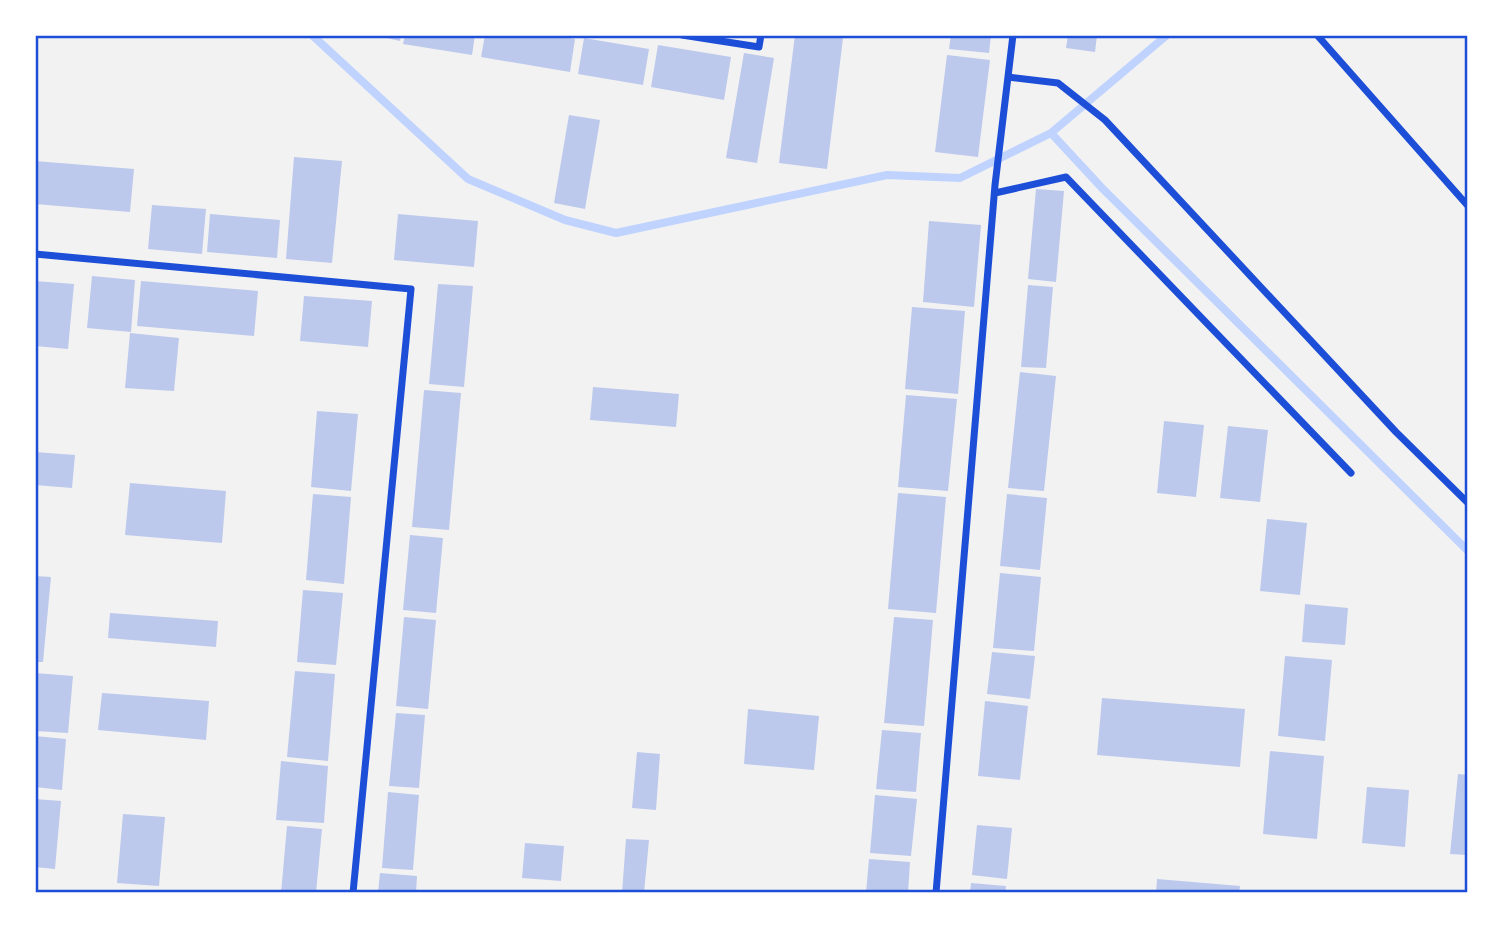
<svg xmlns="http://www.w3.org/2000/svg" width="1503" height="928" font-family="'Sofia Sans Condensed',sans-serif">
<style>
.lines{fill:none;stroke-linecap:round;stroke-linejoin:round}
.stream{stroke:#bfd3fe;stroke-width:8}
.building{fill:#bdc9ec}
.minor{stroke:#1d4ed8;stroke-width:7}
.neatline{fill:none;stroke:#1d4ed8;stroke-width:2.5}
</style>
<rect width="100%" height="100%" fill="#f2f2f2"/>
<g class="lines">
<path class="stream" d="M312 35 468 179 565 220 616 233 887 175 960 178 1051 133 1102 188 1468 551
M1051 133 1167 35"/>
</g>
<path class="building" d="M373 35H401L400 41Z
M405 35H475L472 55 403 44Z
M485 35H554L575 39 570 72 481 57Z
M795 35 843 38 827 169 779 163Z
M951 35H991L989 53 949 49Z
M1068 35H1097L1095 52 1066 48Z
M584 38 649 49 643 85 578 74Z
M658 45 731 57 724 100 651 87Z
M744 53 774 58 757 163 726 158Z
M947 55 990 60 978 157 935 152Z
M569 115 600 120 585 209 554 203Z
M294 157 342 161 332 263 286 259Z
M35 161 134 169 130 212 35 204Z
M1036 189 1064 191 1056 282 1028 279Z
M152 205 206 209 202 254 148 249Z
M210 214 280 220 277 258 207 252Z
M398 214 478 221 474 267 394 260Z
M929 221 981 225 974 307 923 302Z
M92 276 135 280 131 332 87 328Z
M35 281 74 284 68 349 35 346Z
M141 281 258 291 254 336 137 326Z
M438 284 473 286 464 387 429 384Z
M1028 285 1053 287 1046 368 1021 367Z
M304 296 372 301 368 347 300 341Z
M912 307 965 311 958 394 905 389Z
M130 333 179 338 174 391 125 388Z
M1020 372 1056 376 1044 491 1008 488Z
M593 387 679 394 676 427 590 420Z
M424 390 461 393 449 530 412 527Z
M906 395 957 399 948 491 898 487Z
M317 411 358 414 351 491 311 487Z
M1164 421 1204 425 1196 497 1157 493Z
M1228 426 1268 430 1260 502 1220 498Z
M35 452 75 455 72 488 35 485Z
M130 483 226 491 222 543 125 535Z
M898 493 946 497 936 613 888 609Z
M313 494 351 497 344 584 306 580Z
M1007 494 1047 498 1040 570 1000 566Z
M1267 519 1307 523 1300 595 1260 591Z
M410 535 443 538 436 613 403 610Z
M1000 573 1041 577 1034 651 993 648Z
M35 576 51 577 43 662H35Z
M303 590 343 593 336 665 297 662Z
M1305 604 1348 608 1345 645 1302 642Z
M110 613 218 621 216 647 108 638Z
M404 617 436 620 428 709 396 706Z
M894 617 933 620 924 726 884 723Z
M992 652 1035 656 1030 699 987 694Z
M1285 656 1332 660 1325 741 1278 736Z
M295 671 335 674 328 761 287 757Z
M35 673 73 676 68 733 35 731Z
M102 693 209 701 206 740 98 730Z
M1102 698 1245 709 1240 767 1097 755Z
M985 701 1028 706 1020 780 978 776Z
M748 709 819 716 814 770 744 764Z
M396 713 425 715 419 788 389 786Z
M882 730 921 733 916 792 876 789Z
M35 736 66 739 62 790 35 787Z
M1270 751 1324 756 1317 839 1263 834Z
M637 752 660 754 656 810 632 808Z
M281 761 328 766 324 823 276 820Z
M1458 774 1468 775V855L1450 854Z
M1367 787 1409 790 1405 847 1362 843Z
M388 792 419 795 413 870 382 868Z
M875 795 917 799 911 856 870 853Z
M35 799 61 801 55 869 35 867Z
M123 814 165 817 159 886 117 883Z
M977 825 1012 828 1007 879 972 875Z
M287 826 322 829 316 893H281Z
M626 839 649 840 644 893H622Z
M525 843 564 846 561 881 522 878Z
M869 859 910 862 908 893H866Z
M380 873 417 876 416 893H378Z
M1157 879 1240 886 1239 893H1156Z
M971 883 1006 886 1005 893H970Z"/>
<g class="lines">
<path class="minor" d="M682 35 759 47 761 35
M1317 35 1468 206
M1008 77 1058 83 1105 120 1396 432 1468 503
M995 193 1066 177 1351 473
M35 254 411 289 353 893
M936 893 995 185 1013 35"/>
</g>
<rect width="1503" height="928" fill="none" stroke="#ffffff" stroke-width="74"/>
<rect x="37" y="37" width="1429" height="854" class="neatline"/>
</svg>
